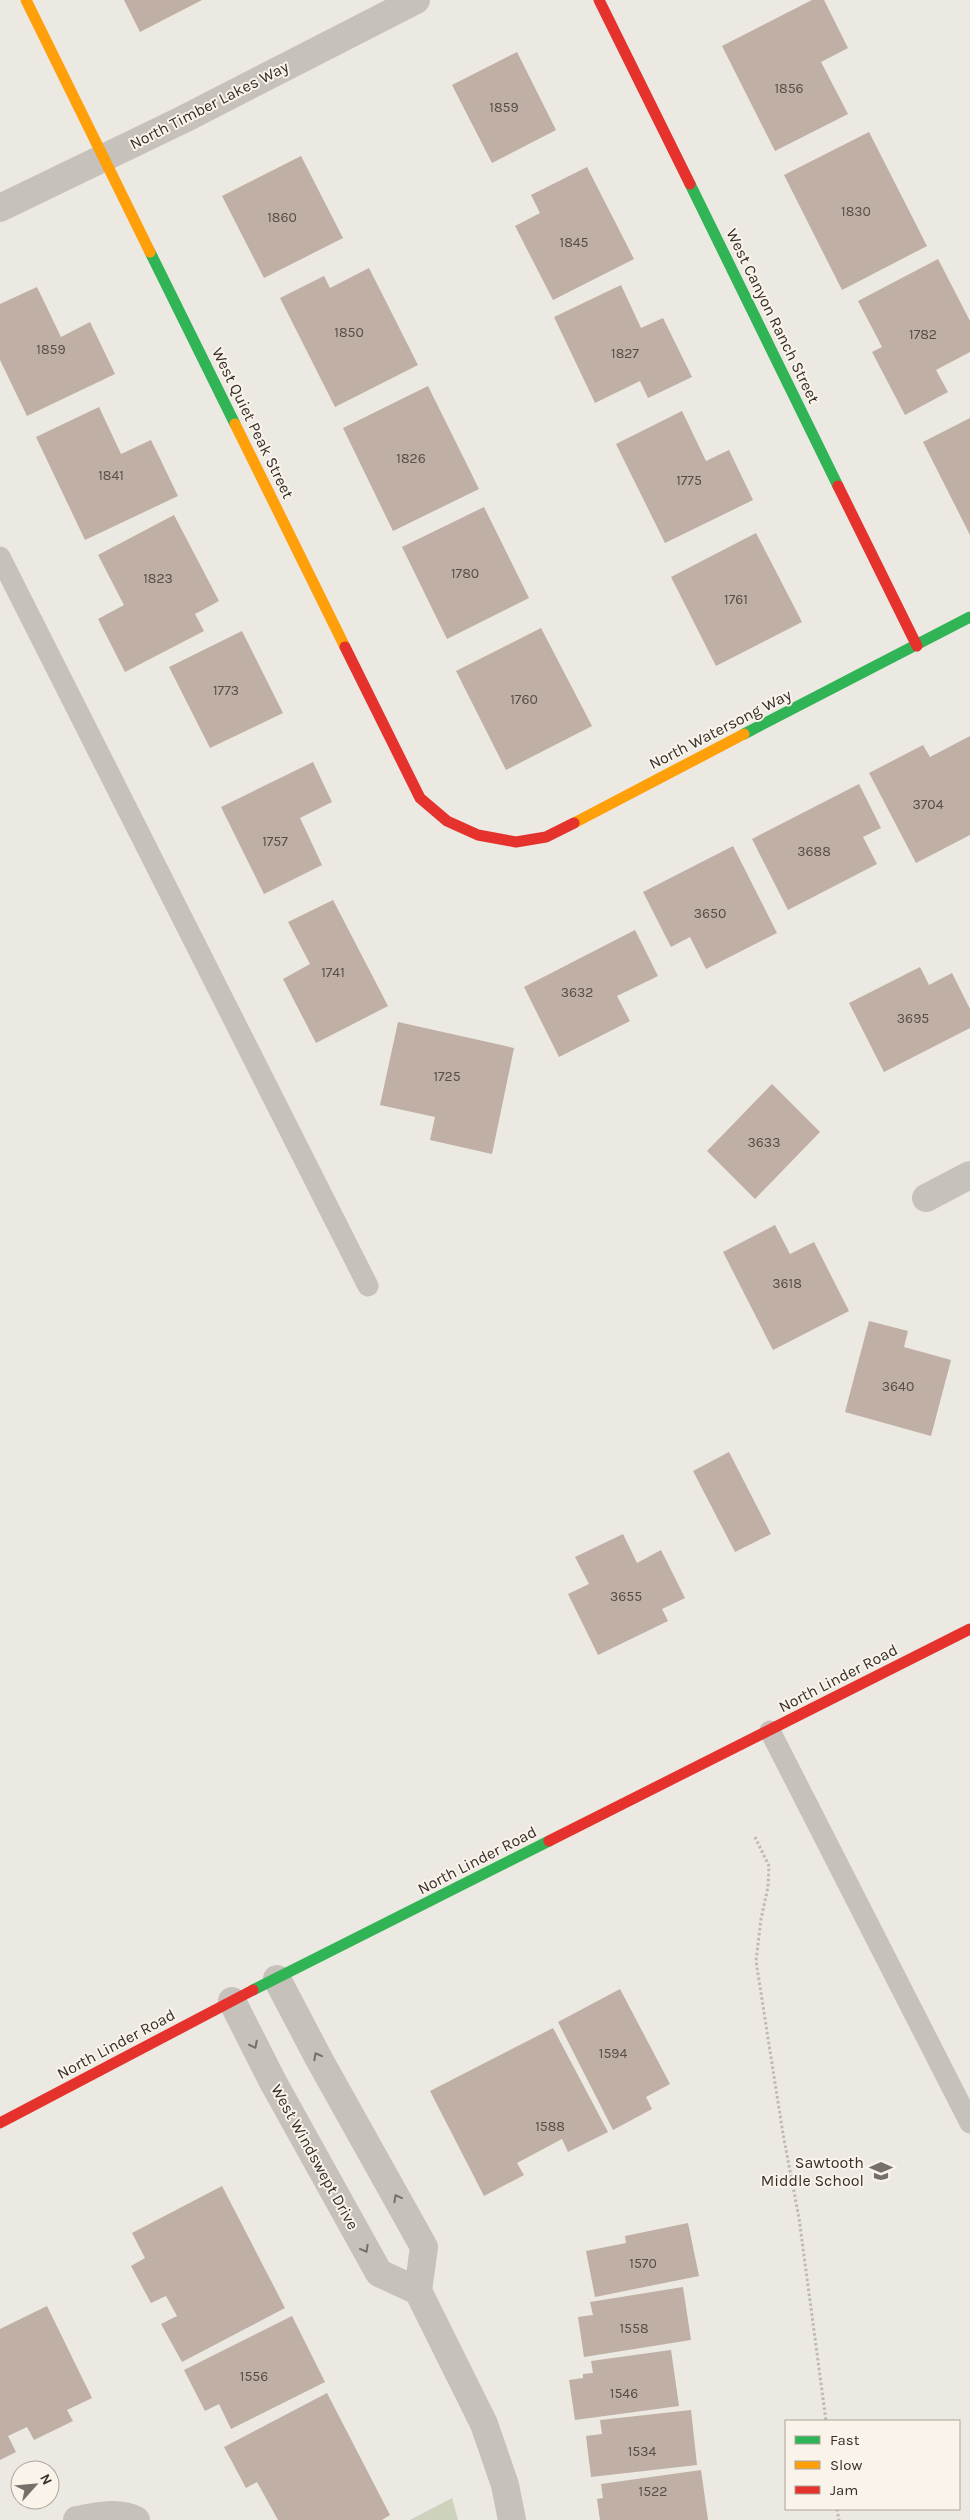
<svg xmlns="http://www.w3.org/2000/svg" width="970" height="2520" font-family="Karla,sans-serif">
<style>
.park{fill:#ccd2bc}
.building{fill:#bfafa4}
.lines{fill:none;stroke-linecap:round;stroke-linejoin:round}
.path{stroke:#beb9b3;stroke-width:3;stroke-dasharray:2.5 2.5;stroke-linecap:butt}
.lane{stroke:#c6c1ba;stroke-width:21}
.street{stroke:#c6c1ba;stroke-width:28}
.fast{stroke:#30b455;stroke-width:11}
.slow{stroke:#ff9f0a;stroke-width:11}
.jam{stroke:#e5322d;stroke-width:11}
.oneway{stroke:#77706a}
.labels{text-anchor:middle;dominant-baseline:central;stroke-width:4;stroke-linejoin:round;paint-order:stroke}
.number-label{font-size:14px;fill:#584e48}
.street-label{font-size:16px;fill:#362e29;stroke:#f9f3e9}
.poi-label{font-size:16px;fill:#362e29;stroke:#f9f3e9;text-anchor:end}
</style>
<rect width="100%" height="100%" fill="#ece9e2"/>
<path class="park" d="M452 2498 458 2520H410Z"/>
<path class="building" d="M124 0H202L140 32Z
M812 0H824L848 48 821 62 848 114 775 151 722 46Z
M517 52 556 130 492 163 452 85Z
M869 132 927 246 842 290 784 175Z
M301 156 343 238 264 278 222 196Z
M587 167 634 259 553 300 515 226 540 213 531 195Z
M938 259 970 321V352L936 370 948 392 905 415 872 352 882 347 858 301Z
M369 268 418 365 335 407 280 298 324 276 330 288Z
M621 285 641 328 663 318 692 377 648 398 640 381 595 403 554 317Z
M37 287 61 337 90 322 115 374 27 416 0 360V304Z
M428 386 479 489 393 531 343 428Z
M99 407 121 454 151 440 178 496 85 540 36 437Z
M682 411 706 461 729 450 753 500 665 543 616 444Z
M970 418V535L923 442Z
M484 507 529 598 447 639 402 547Z
M174 515 219 601 195 614 204 631 125 672 98 619 124 605 98 555Z
M756 533 802 622 716 666 671 577Z
M541 628 592 726 506 770 456 671Z
M242 631 283 713 210 748 169 667Z
M970 736V835L916 863 869 773 923 745 930 757Z
M313 762 332 802 300 818 322 865 264 894 221 807Z
M859 784 881 828 863 837 877 864 788 910 752 839Z
M733 846 777 933 706 969 690 937 671 947 643 892Z
M333 900 388 1006 316 1043 283 979 310 964 288 922Z
M635 930 658 976 617 996 630 1021 559 1057 524 987Z
M920 967 929 985 952 973 970 1009V1028L884 1072 849 1003Z
M398 1022 514 1048 492 1154 430 1140 435 1117 380 1105Z
M772 1084 820 1132 755 1199 707 1151Z
M775 1225 790 1254 814 1242 849 1311 773 1350 723 1252Z
M869 1321 908 1331 904 1347 951 1360 931 1436 845 1412Z
M729 1452 771 1534 735 1552 693 1471Z
M623 1534 637 1563 661 1550 685 1598 662 1609 668 1621 598 1655 568 1594 589 1584 575 1557Z
M620 1989 670 2084 646 2097 652 2109 613 2130 558 2022Z
M553 2028 608 2132 568 2152 562 2139 517 2163 524 2175 484 2196 430 2091Z
M222 2186 285 2308 182 2362 161 2324 177 2316 166 2296 151 2303 131 2266 145 2258 132 2233Z
M688 2223 699 2276 595 2297 586 2251 626 2243 625 2236Z
M683 2287 691 2340 584 2357 578 2317 593 2315 590 2302Z
M47 2306 92 2398 67 2410 73 2421 34 2440 27 2427 8 2436 16 2452 0 2460V2329Z
M292 2316 325 2382 231 2429 219 2404 205 2411 184 2370Z
M671 2350 679 2406 575 2420 569 2380 583 2378V2374L593 2373 591 2361Z
M327 2393 390 2515 382 2520H278L257 2482 246 2488 224 2447Z
M691 2410 697 2465 591 2477 586 2436 602 2434 600 2420Z
M701 2470 708 2520H600L597 2499 603 2498 601 2484Z"/>
<g class="lines">
<path class="path" d="M755 1837 769 1866 768 1887 761 1919 756 1961 783 2134 799 2218 826 2421
M837 2509 839 2520"/>
<path class="lane" d="M0 557 368 1286
M770 1731 970 2123"/>
<path class="street" d="M0 208 184 119 416 0
M926 1198 970 1175
M277 1979 319 2059 424 2247 418 2291 484 2424 505 2485 512 2520
M232 2001 273 2082 379 2273 418 2291
M77 2520C96 2516 119 2511 136 2520"/>
<path class="fast" d="M690 184 838 486
M150 252 235 424
M744 734 970 617
M253 1990 549 1841"/>
<path class="slow" d="M26 0 150 252
M235 424 345 647
M574 823 744 734"/>
<path class="jam" d="M599 0 690 184
M838 486 917 646
M345 647 420 798 447 821 478 835 516 842 546 837 574 823
M549 1841 970 1629
M0 2123 253 1990"/>
</g>
<defs><path id="oneway-chevron" d="M-2-3.5L2.5 0L-2 3.5" fill="none" stroke-width="1.6" stroke-linecap="round" stroke-linejoin="round" transform="scale(1.25)"/></defs>
<g class="oneway">
<use href="#oneway-chevron" transform="translate(254 2045) rotate(63)"/>
<use href="#oneway-chevron" transform="translate(317 2056) rotate(-118)"/>
<use href="#oneway-chevron" transform="translate(397 2198) rotate(-119)"/>
<use href="#oneway-chevron" transform="translate(365 2249) rotate(61)"/>
</g>
<defs>
<symbol id="school-bare" viewBox="-9 -9 18 18"><path d="M0-5L7-2L0 1L-7-2ZM-4 1L0 2.5L4 1V4Q0 6-4 4Z" fill="#766f6a" stroke="#f9f3e9" stroke-width="2.5" paint-order="stroke"/></symbol>
</defs>
<g fill-rule="evenodd">
<use href="#school-bare" x="865" y="2155" width="32" height="32"/>
</g>
<g class="labels">
<g class="number-label">
<text x="789" y="88">1856</text>
<text x="504" y="107">1859</text>
<text x="856" y="211">1830</text>
<text x="282" y="217">1860</text>
<text x="574" y="242">1845</text>
<text x="349" y="332">1850</text>
<text x="923" y="334">1782</text>
<text x="51" y="349">1859</text>
<text x="625" y="353">1827</text>
<text x="411" y="458">1826</text>
<text x="111" y="475">1841</text>
<text x="689" y="480">1775</text>
<text x="465" y="573">1780</text>
<text x="158" y="578">1823</text>
<text x="736" y="599">1761</text>
<text x="226" y="690">1773</text>
<text x="524" y="699">1760</text>
<text x="928" y="804">3704</text>
<text x="275" y="841">1757</text>
<text x="814" y="851">3688</text>
<text x="710" y="913">3650</text>
<text x="333" y="972">1741</text>
<text x="577" y="992">3632</text>
<text x="913" y="1018">3695</text>
<text x="447" y="1076">1725</text>
<text x="764" y="1142">3633</text>
<text x="787" y="1283">3618</text>
<text x="898" y="1386">3640</text>
<text x="626" y="1596">3655</text>
<text x="613" y="2053">1594</text>
<text x="550" y="2126">1588</text>
<text x="643" y="2263">1570</text>
<text x="634" y="2328">1558</text>
<text x="254" y="2376">1556</text>
<text x="624" y="2393">1546</text>
<text x="642" y="2451">1534</text>
<text x="653" y="2491">1522</text>
</g>
<g class="street-label">
<text transform="translate(209 105) rotate(-27)">North Timber Lakes Way</text>
<text transform="translate(773 316) rotate(64)">West Canyon Ranch Street</text>
<text transform="translate(253 423) rotate(64)">West Quiet Peak Street</text>
<text transform="translate(720 729) rotate(-27)">North Watersong Way</text>
<text transform="translate(838 1678) rotate(-27)">North Linder Road</text>
<text transform="translate(477 1860) rotate(-27)">North Linder Road</text>
<text transform="translate(116 2044) rotate(-28)">North Linder Road</text>
<text transform="translate(315 2157) rotate(61)">West Windswept Drive</text>
</g>
<g class="poi-label">
<text x="864" y="2162">Sawtooth<tspan x="864" dy="18">Middle School</tspan></text>
</g>
</g>
<rect x="785" y="2420" width="175" height="90" fill="#f9f3e9" stroke="#aba49c"/>
<rect x="795" y="2436" width="25" height="8" fill="#30b455" stroke="#aba49c"/>
<text x="830" y="2445" font-size="15" fill="#362e29">Fast</text>
<rect x="795" y="2461" width="25" height="8" fill="#ff9f0a" stroke="#aba49c"/>
<text x="830" y="2470" font-size="15" fill="#362e29">Slow</text>
<rect x="795" y="2486" width="25" height="8" fill="#e5322d" stroke="#aba49c"/>
<text x="830" y="2495" font-size="15" fill="#362e29">Jam</text>
<g transform="translate(35 2485) rotate(63)"><circle r="24" fill="#f9f3e9" stroke="#aba49c"/>
<path d="M0-4L9 19L0 12L-9 19Z" fill="#766f6a"/>
<text y="-8" font-size="14" font-weight="bold" text-anchor="middle" fill="#362e29">N</text>
</g>
</svg>
